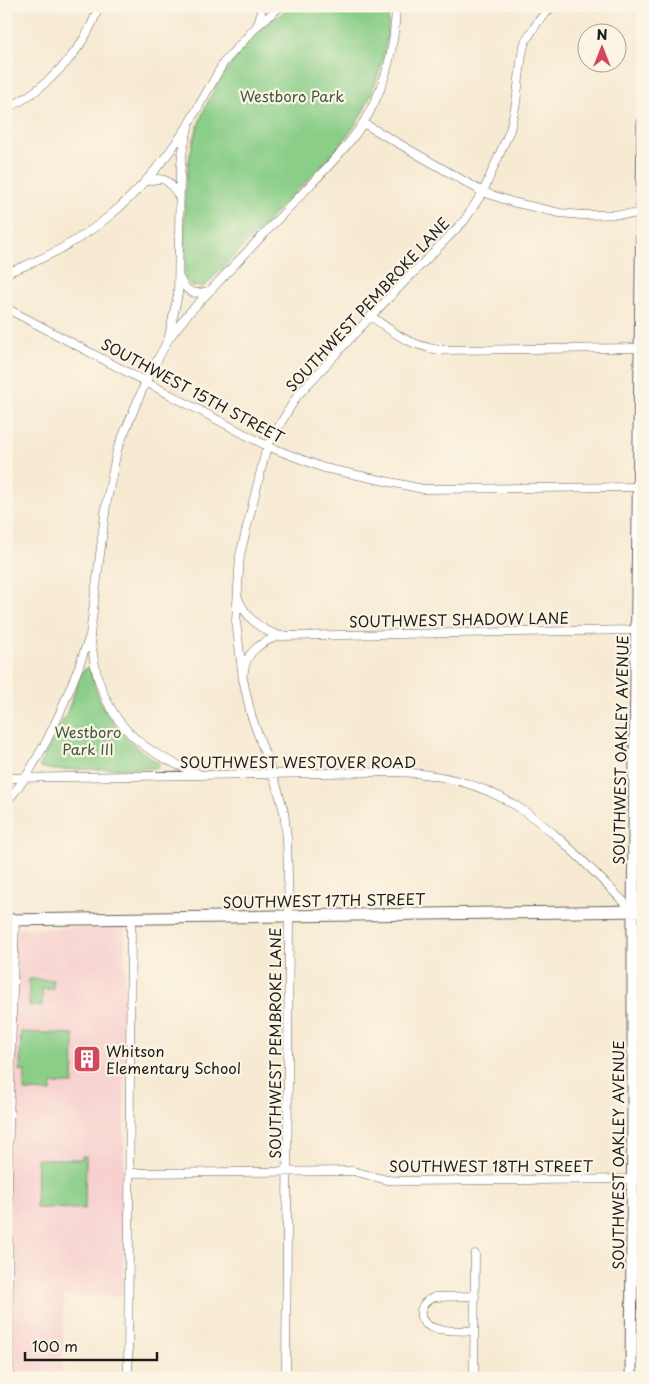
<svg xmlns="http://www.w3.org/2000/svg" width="649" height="1384" font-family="'Playpen Sans',sans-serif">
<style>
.built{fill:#f7d0cf}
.green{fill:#8ace88;stroke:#537552}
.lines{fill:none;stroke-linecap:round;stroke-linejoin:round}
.street-casing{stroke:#69645c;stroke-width:9}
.secondary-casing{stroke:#69645c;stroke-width:13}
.street{stroke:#fff;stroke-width:8}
.secondary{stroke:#fff;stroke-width:11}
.labels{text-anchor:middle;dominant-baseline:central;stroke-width:4.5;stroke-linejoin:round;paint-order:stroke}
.park-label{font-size:15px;fill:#425a42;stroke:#fcf5e5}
.street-label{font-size:15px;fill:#1c1c1c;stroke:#fcf5e5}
.poi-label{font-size:15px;fill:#1c1c1c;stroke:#fcf5e5;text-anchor:start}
</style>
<rect width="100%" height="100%" fill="#fcf5e5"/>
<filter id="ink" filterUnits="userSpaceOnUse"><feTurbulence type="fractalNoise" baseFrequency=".02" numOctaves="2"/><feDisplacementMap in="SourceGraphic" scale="10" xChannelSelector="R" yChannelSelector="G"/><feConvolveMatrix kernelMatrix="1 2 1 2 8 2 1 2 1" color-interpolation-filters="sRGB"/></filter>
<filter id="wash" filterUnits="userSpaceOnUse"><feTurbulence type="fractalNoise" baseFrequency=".0096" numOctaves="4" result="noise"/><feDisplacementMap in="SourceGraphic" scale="20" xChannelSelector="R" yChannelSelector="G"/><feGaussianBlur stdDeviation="1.12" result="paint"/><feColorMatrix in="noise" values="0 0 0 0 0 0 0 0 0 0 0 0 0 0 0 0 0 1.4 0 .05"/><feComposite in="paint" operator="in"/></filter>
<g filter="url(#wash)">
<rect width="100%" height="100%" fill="#f7ead3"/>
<path class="built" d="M122 924 125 925V929L123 1296H64L62 1378H6V929L113 927Z"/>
<path class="green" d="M293 6H389C389 52 374 102 346 138 329 160 308 180 288 200 262 227 236 255 209 282L203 287 192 286 185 279V274C185 247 184 220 185 194 189 117 227 47 293 6Z
M87 668 91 670C98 711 124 742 159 763L158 768 52 770 40 767 41 762 66 715 82 671Z
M29 979 53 980V989H42V1006H29Z
M21 1032 74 1034 73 1084H52L51 1092 24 1091 25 1071H20Z
M82 1156H86L85 1209 36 1208 37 1159H82Z"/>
</g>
<g filter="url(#ink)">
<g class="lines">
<defs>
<path id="street" d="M258 24 261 13 260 6
M6 109C48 88 84 51 99 6
M363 123 483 192 512 202 560 213 581 215 643 214
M148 181C166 175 170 182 179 197
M6 273C88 244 139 199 187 127
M180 279C188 295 195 295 211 290
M6 308 267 446 324 468 423 489 643 487
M371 316C395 334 409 345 439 350L640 348
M169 336 178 294 180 177 182 154 189 123 224 62 257 26 281 6
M238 598C247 619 260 630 281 636L636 630
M90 636C93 651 94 667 99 681 115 732 150 755 197 773
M244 671C246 652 262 641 280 636
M6 778 393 772C510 774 556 835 633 911
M6 803 26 777 46 742 59 715 78 669 90 635 106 506 117 450 146 381 169 338 188 314C224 276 260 238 296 200 321 173 351 146 369 113 387 81 395 42 396 6
M633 1051 643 1055
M130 1173 353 1171 387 1180 404 1181 643 1179
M474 1331C459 1330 417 1335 421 1310 423 1303 428 1299 435 1297L475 1296
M9 1378 8 1159 15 919
M128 1378 131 918
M286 1378 289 915 287 838 284 812 278 790 251 715 243 679 236 621 240 555 267 446 297 396 371 316 464 221 483 192 510 130 516 103 522 54 525 42 539 20 553 6
M474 1378 475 1254"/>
<path id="secondary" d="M6 920 643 911
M631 1378 633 1103V911L643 123"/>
</defs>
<use href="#street" class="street-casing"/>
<use href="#secondary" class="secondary-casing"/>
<use href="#street" class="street"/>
<use href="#secondary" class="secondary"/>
</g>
</g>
<defs>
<symbol id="building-square" viewBox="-11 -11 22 22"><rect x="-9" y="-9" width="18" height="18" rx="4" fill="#d1495b" stroke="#fcf5e5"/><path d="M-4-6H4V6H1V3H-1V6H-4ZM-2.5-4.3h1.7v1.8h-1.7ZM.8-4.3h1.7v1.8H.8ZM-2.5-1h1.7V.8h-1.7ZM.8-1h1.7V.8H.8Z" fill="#fff"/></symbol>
</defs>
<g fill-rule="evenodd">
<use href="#building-square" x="71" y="1043" width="32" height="32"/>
</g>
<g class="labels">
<g class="park-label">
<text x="292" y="95">Westboro Park</text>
<text x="88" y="731">Westboro<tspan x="88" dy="17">Park III</tspan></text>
</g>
<g class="street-label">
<text transform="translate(367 304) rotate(-47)">SOUTHWEST PEMBROKE LANE</text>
<text transform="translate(193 390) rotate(28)">SOUTHWEST 15TH STREET</text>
<text transform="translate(459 619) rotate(-1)">SOUTHWEST SHADOW LANE</text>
<text transform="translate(620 750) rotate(-89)">SOUTHWEST OAKLEY AVENUE</text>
<text x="298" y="761">SOUTHWEST WESTOVER ROAD</text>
<text transform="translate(324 900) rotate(-1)">SOUTHWEST 17TH STREET</text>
<text transform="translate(274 1043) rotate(-90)">SOUTHWEST PEMBROKE LANE</text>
<text transform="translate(617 1155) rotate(-90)">SOUTHWEST OAKLEY AVENUE</text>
<text x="491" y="1165">SOUTHWEST 18TH STREET</text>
</g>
<g class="poi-label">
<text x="106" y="1050">Whitson<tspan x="106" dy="17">Elementary School</tspan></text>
</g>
</g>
<rect width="649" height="1384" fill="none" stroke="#fcf5e5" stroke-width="25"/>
<g transform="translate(602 48)"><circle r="24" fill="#fcf5e5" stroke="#a29e95"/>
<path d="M0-4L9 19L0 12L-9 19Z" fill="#d1495b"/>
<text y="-8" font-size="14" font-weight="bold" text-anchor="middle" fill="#1c1c1c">N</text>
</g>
<path d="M25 1352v8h132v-8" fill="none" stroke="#1c1c1c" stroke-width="2.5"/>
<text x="32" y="1352" font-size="15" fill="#1c1c1c" stroke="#fcf5e5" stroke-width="4" paint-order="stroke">100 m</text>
</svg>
